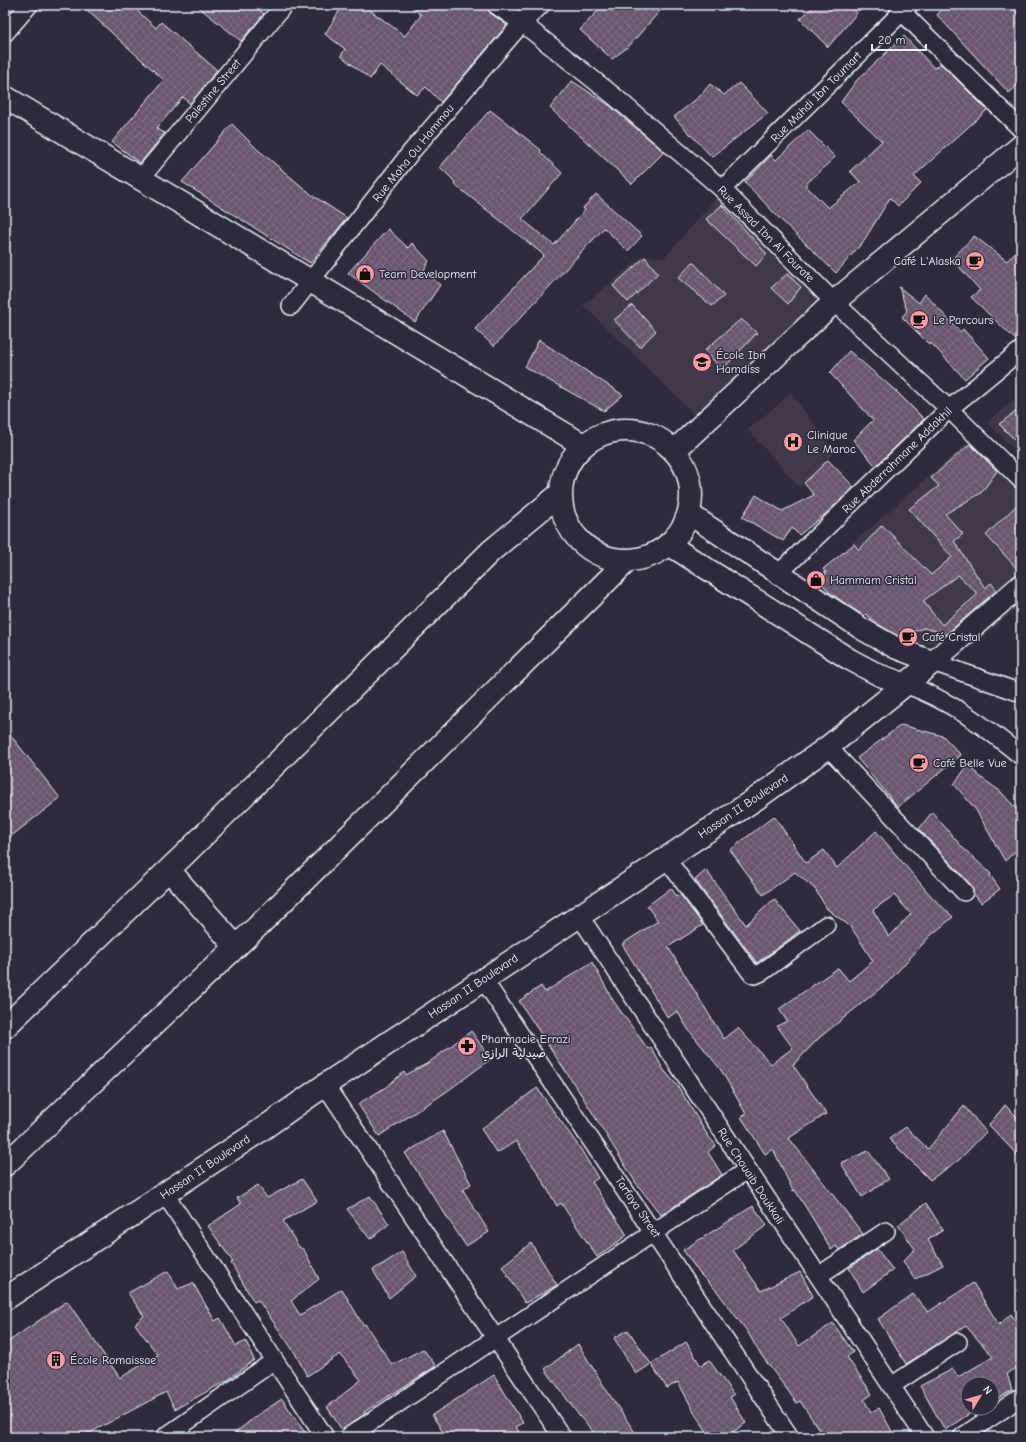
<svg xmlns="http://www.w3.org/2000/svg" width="1026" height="1442" font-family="'Comic Neue','Playpen Sans Arabic',sans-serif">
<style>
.built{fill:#40374c}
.building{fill:url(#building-cross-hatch);stroke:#e8f1f8;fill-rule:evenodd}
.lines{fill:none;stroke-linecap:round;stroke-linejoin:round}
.minor-casing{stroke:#e8f1f8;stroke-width:20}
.tertiary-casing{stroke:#e8f1f8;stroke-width:24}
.secondary-casing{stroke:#e8f1f8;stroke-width:25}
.minor{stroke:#2f2a3d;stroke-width:17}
.tertiary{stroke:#2f2a3d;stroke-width:21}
.secondary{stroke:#2f2a3d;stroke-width:22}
.labels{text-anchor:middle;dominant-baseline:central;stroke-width:3;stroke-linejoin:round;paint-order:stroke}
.street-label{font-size:12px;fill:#e8f1f8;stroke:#2f2a3d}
.poi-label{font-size:12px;fill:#e8f1f8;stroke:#2f2a3d;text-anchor:start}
</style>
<defs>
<pattern id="building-cross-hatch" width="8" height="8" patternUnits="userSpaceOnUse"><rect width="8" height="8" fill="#67556e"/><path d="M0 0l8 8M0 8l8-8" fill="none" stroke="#7d6e83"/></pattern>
</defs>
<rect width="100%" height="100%" fill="#2f2a3d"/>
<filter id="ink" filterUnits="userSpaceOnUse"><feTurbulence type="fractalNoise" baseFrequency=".025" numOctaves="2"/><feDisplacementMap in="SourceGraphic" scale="8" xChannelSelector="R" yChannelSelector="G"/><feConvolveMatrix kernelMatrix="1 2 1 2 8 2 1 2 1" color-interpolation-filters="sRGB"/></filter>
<g filter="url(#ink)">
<path class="built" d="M718 196 824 305 700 420 583 305 644 255 664 258Z
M791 393 835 453 799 487 748 430Z
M1021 394V456L987 422Z
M974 437 1021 481V605L960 656 943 644 926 643 897 650 806 584Z"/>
<path class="building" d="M81 5H131L156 28 161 22 217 70 190 104 183 97 156 129 165 133 140 163 112 142 164 80Z
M196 5H255L264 14 241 41Z
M343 5H363L405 36 421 15 409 5H486L490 13 507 25 441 102 426 87 417 95 380 65 370 79 341 56 345 49 325 34Z
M603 5H665L629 46 612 59 580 30Z
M815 5H850L857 13 828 47 800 19Z
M946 5H1011L1021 17V82L1009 93 937 15Z
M904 36 934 68 941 64 987 110 914 176 921 183 898 206 890 198 863 242 836 273 778 217 745 182 771 155 776 160 808 130 835 157 805 185 828 208 860 182 850 171 882 141 841 102 857 80Z
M572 81 609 105 664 152 632 184 550 108Z
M739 83 768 113 712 157 674 117 700 96 710 84 724 95Z
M490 110 541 150 540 152 562 173 522 219 554 245 585 210 583 208 596 194 642 236 628 251 604 228 494 346 475 329 544 255 454 184 455 182 440 167Z
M232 124 256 148 312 195 347 218 310 263 182 182Z
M722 205 767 254 756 266 706 219Z
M388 229 408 248 412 243 429 261 424 270 440 285 415 322 348 273Z
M974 236 1007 261 1021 246V340L1017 341 971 297 980 290 952 259Z
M645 257 658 273 628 302 613 286Z
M693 262 724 296 712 306 678 278Z
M787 274 801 287 788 304 771 288Z
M899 287 919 303 925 294 960 332 963 329 989 358 965 379 931 343 930 345 902 317 907 311Z
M632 305 656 331 640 347 614 320Z
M741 319 757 333 722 370 705 350Z
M539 340 623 395 604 411 525 367Z
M849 351 896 391 924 419 876 466 853 440 873 420 830 373Z
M1021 408V446L999 424Z
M970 444 997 471 981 493 945 514 963 534 954 541 985 588 991 583 997 590 945 635 936 631 923 628 900 637 876 623 866 614 864 616 830 593 820 581 826 573 823 569 854 544 859 550 882 525 931 575 952 557 909 509 939 486 931 478ZM958 575 978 594 942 625 923 601Z
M828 460 854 487 823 516 799 535 792 528 783 541 742 517 756 495 782 511 814 495 804 483Z
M1021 501V573L986 535Z
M901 725 943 736 961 755 898 807 857 758Z
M5 728 60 798 5 841Z
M969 764 980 777 1000 791 1021 814V846L1005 861 976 810 954 784Z
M932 812 962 847 991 874 990 875 1000 889 981 903 974 894 971 885 919 829Z
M774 816 806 863 824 850 837 868 876 831 931 896 953 917 930 936 888 982 819 1038 793 1065 826 1114 789 1138 863 1234 839 1250 836 1246 831 1250 816 1224 795 1190 793 1191 773 1149 765 1154 741 1117 746 1114 721 1070 688 1029 677 1011 668 1018 622 944 658 921 647 906 671 888 677 897 680 894 703 925 668 947 724 1039 738 1028 771 1064 793 1048 777 1026 787 1021 779 1009 838 968 849 981 873 961 851 927 827 909 815 889 795 872 763 895 730 850ZM894 895 911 914 889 937 873 910Z
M706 870 746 925 774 899 800 931 757 963 695 880Z
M592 962 614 1002 648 1049 651 1047 663 1069 679 1088 708 1136 716 1145 708 1152 722 1175 661 1215 636 1183 582 1096 519 1001 541 986 545 992Z
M471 1031 491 1059 446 1092 379 1136 358 1104 386 1087 404 1072 406 1075 428 1063Z
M537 1088 580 1148 598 1178 592 1182 627 1235 597 1257 561 1203 557 1206 538 1173 516 1141 497 1153 481 1129Z
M1005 1105 1021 1121V1159L989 1125Z
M964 1106 986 1132 959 1160 930 1180 889 1139 906 1127 928 1149Z
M443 1131 471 1184 463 1190 489 1232 466 1246 405 1153Z
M868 1151 889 1179 862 1197 841 1163Z
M302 1179 317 1201 283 1221 299 1247 304 1250 319 1279 291 1301 300 1315 342 1289 363 1325 365 1324 392 1365 423 1349 436 1366 364 1412 365 1414 342 1430 327 1407 361 1380 340 1354 307 1376 295 1353 258 1300 254 1302 231 1263 233 1262 208 1226 241 1204 237 1198 258 1185 267 1198Z
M370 1196 389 1224 370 1239 347 1209Z
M926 1203 943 1230 928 1240 943 1265 915 1279 903 1261 915 1249 898 1225Z
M753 1206 767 1225 733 1250 761 1291 800 1272 813 1296 781 1318 799 1346 833 1323 853 1352 847 1357 872 1394 864 1400 871 1412 879 1408 895 1437H824L800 1401 797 1403 759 1352 747 1331 716 1290 700 1274 683 1250Z
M531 1243 557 1285 525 1303 502 1266Z
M877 1249 893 1270 863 1292 849 1268Z
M402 1252 416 1276 389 1298 373 1270Z
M168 1271 178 1289 193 1283 215 1321 220 1318 236 1346 246 1341 254 1360 228 1380 175 1409 166 1392 82 1437H5V1344L67 1301 120 1378 158 1355 135 1324 144 1316 128 1293Z
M973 1283 999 1325 1011 1314 1021 1329V1365L1007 1374 1012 1390 992 1402V1384H968V1408H978L945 1430 920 1386 953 1369 958 1377 993 1357 966 1326 906 1364 878 1319 913 1294 928 1312Z
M628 1330 651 1364 636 1374 614 1338Z
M686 1342 701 1366 709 1360 734 1395 730 1397 746 1423 725 1437H711L697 1417 678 1382 667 1388 651 1364Z
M578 1344 609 1394 638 1437H598L580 1417 545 1369Z
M494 1375 523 1423 516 1427 522 1437H446L432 1415Z
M282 1399 308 1437H230L256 1416Z"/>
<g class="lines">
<defs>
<path id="minor" d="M496 5 522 23 614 96 722 189 834 302 949 409 1021 480
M898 5 902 12 1021 129
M5 33 29 5
M141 178 284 5
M722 189 909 5
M291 306 411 152 522 23 541 5
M778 574 949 409 1021 350
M933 662 1021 693
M905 684C949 700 985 726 1021 756
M828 747 964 892
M665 857 752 974 755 975 762 972 826 925
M579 915 925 1437
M483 979 790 1437
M325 1085 562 1437
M165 1194 325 1437
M818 1276 886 1231
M891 1386 958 1342
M165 1437 274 1361
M348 1437 747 1170
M962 1437 1021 1397"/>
<path id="tertiary" d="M688 513 862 629 896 648 933 662 1021 585
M668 544 849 659 879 675 905 684"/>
<path id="secondary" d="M5 97 583 445
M561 495a65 65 0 1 1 130 0a65 65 0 1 1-130 0Z
M674 451 834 302 1021 146
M169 870 236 947
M5 1027 186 853 491 551 561 493
M5 1165 257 927 628 560
M5 1299 258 1132 325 1085 757 798 828 747 933 662"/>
</defs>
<use href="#minor" class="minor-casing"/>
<use href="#tertiary" class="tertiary-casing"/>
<use href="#secondary" class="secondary-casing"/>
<use href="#minor" class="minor"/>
<use href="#tertiary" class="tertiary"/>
<use href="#secondary" class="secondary"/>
</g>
</g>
<defs>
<symbol id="cafe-disc" viewBox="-11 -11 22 22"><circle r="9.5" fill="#ff9aa2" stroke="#2f2a3d"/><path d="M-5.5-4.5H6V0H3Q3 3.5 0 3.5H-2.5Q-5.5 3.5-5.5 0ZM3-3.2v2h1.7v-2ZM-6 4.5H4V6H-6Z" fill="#111"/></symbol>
<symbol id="shop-disc" viewBox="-11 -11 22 22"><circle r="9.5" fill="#ff9aa2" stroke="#2f2a3d"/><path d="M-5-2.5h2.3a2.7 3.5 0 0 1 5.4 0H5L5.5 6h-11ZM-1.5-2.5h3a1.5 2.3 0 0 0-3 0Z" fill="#111"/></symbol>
<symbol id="school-disc" viewBox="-11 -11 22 22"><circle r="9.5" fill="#ff9aa2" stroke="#2f2a3d"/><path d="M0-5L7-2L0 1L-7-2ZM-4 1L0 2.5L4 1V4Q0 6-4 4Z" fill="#111"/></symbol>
<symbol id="hospital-disc" viewBox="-11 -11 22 22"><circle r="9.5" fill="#ff9aa2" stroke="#2f2a3d"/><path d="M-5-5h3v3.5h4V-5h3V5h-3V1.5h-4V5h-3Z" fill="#111"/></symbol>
<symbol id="pharmacy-disc" viewBox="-11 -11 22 22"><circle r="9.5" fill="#ff9aa2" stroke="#2f2a3d"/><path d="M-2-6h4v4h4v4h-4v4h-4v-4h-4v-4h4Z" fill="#111"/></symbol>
<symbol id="building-disc" viewBox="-11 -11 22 22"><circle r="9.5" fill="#ff9aa2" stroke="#2f2a3d"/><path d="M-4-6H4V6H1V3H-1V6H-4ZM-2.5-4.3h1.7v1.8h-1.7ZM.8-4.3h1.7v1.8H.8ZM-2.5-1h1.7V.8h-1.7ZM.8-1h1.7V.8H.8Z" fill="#111"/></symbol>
</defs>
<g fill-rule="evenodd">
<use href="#cafe-disc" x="964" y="250" width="22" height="22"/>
<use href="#shop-disc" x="354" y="263" width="22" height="22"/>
<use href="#cafe-disc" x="908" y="309" width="22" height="22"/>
<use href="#school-disc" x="691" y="351" width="22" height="22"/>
<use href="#hospital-disc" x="782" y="431" width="22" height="22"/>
<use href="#shop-disc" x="805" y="569" width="22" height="22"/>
<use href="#cafe-disc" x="897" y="626" width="22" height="22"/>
<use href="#cafe-disc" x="908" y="752" width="22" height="22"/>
<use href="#pharmacy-disc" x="456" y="1035" width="22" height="22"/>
<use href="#building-disc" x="45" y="1349" width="22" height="22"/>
</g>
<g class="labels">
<g class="street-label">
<text transform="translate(213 91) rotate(-50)">Palestine Street</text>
<text transform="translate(816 97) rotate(-45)">Rue Mahdi Ibn Toumart</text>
<text transform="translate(413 153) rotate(-51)">Rue Moha Ou Hammou</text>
<text transform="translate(766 234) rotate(45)">Rue Assad Ibn Al Fourate</text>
<text transform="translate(897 460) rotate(-44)">Rue Abderrahmane Addakhil</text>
<text transform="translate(743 806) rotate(-34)">Hassan II Boulevard</text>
<text transform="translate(473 986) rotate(-34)">Hassan II Boulevard</text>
<text transform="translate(205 1167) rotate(-34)">Hassan II Boulevard</text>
<text transform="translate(751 1176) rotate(57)">Rue Chouaib Doukkali</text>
<text transform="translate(638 1207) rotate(56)">Tarfaya Street</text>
</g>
<g class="poi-label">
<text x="961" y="261" text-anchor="end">Café L'Alaska</text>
<text x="379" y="274">Team Development</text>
<text x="933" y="320">Le Parcours</text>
<text x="716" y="355">École Ibn<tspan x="716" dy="14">Hamdiss</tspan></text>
<text x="807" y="435">Clinique<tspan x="807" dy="14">Le Maroc</tspan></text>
<text x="830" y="580">Hammam Cristal</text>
<text x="922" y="637">Café Cristal</text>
<text x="933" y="763">Café Belle Vue</text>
<text x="481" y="1039">Pharmacie Errazi<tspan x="481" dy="14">صيدلية الرازي</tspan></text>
<text x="70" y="1360">École Romaissae</text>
</g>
</g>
<rect width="1026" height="1442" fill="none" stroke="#2f2a3d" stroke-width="20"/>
<rect x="10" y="10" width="1006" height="1422" fill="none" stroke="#e8f1f8" stroke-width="1.5" filter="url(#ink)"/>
<g transform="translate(980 1396) rotate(52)"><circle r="19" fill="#2f2a3d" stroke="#797a88"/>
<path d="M0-3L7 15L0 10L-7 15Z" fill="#ff9aa2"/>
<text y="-6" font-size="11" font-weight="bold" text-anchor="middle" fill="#e8f1f8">N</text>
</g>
<path d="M872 44v6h54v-6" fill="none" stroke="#e8f1f8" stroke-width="2"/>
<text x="878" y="44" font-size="12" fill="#e8f1f8" stroke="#2f2a3d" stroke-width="3" paint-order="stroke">20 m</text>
</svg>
